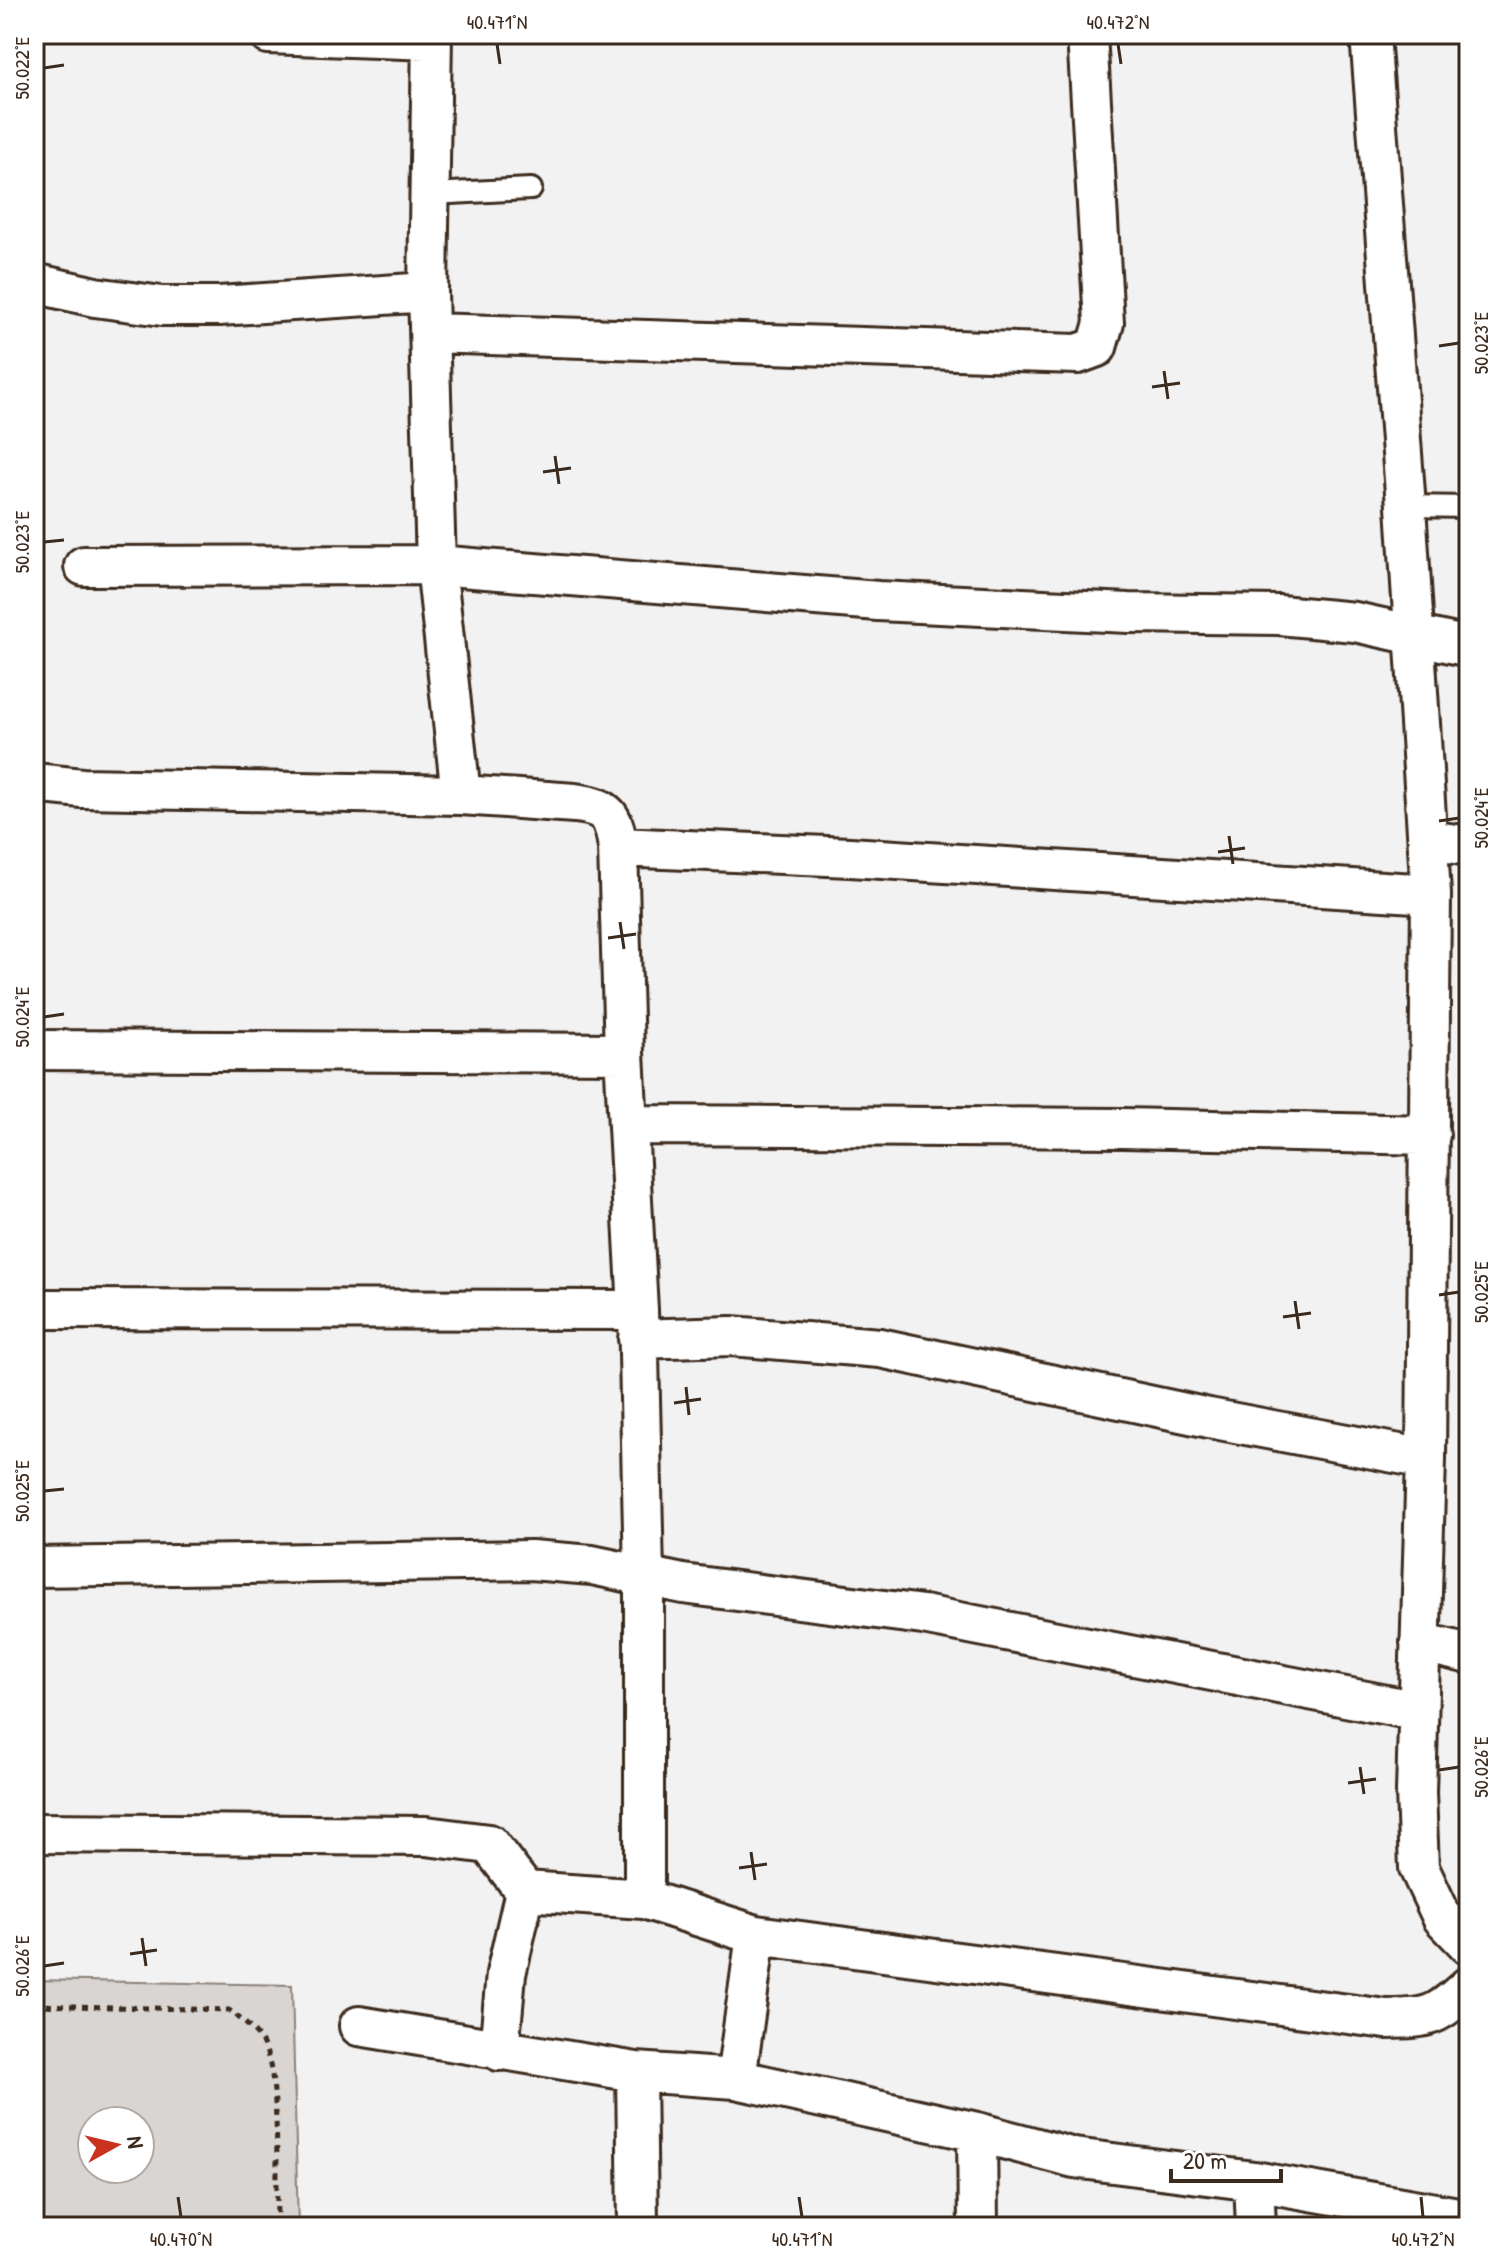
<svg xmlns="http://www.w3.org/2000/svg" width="1503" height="2261" font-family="'Patrick Hand',sans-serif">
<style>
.green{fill:#d8d5d2;stroke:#8a8078;stroke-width:2;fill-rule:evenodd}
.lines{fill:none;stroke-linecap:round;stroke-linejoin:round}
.lane-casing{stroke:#3b2a1e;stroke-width:26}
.street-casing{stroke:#3b2a1e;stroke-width:44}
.path{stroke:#3b2a1e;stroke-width:5;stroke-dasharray:6 6;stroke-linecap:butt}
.lane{stroke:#fff;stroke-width:20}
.street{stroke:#fff;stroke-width:38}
.ticks{fill:none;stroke:#3b2a1e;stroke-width:3}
.neatline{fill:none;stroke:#3b2a1e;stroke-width:3}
.ticks-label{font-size:20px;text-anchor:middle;fill:#3b2a1e}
</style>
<rect width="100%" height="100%" fill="#f3f2f2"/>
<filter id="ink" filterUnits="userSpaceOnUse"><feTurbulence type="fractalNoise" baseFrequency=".0125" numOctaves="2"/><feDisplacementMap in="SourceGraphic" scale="16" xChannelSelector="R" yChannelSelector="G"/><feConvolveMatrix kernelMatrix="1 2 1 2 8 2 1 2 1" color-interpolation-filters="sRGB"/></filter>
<g filter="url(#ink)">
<path class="green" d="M34 1980 292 1985 298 2227H34ZM92 2121H140V2169H92Z"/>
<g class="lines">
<defs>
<path id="lane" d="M431 194 531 189
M1406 506 1469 507"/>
<path id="street" d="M268 34 432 40
M432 34 428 292 436 565 461 795
M1370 34 1406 506 1431 894 1426 1459 1416 1792 1419 1868 1442 1917 1469 1945
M34 283 95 297 162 306H219L428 292
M430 333 1078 354 1097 347 1104 323 1087 34
M84 566 436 565 878 601 1129 613 1279 615 1355 622 1469 647
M34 783 82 788 461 795 575 803C608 807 613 815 618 847L850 857 1431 894
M1429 840 1469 846
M618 847 624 1053 638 1310 644 1575V1899
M34 1050 624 1053
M629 1125 1123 1128 1430 1135
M34 1309 638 1310
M638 1339 731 1336 880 1348 1209 1418 1426 1459
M34 1567 531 1560 592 1565 683 1584 923 1615 1418 1711
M1420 1642 1469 1654
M34 1833 426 1836 489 1844 525 1891 644 1899 756 1935 1386 2019C1432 2018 1435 2017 1469 1986
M359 2026 636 2072 736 2079 977 2132 1074 2158 1254 2181 1469 2219
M499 2051 506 1974 525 1891
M636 2072 638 2227
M736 2079 756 1935
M977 2132 978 2227
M1254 2181 1256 2227"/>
</defs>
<use href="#lane" class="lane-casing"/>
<use href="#street" class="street-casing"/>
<path class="path" d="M34 2005 229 2010C242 2020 257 2032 264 2046 281 2082 276 2184 277 2227"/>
<use href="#lane" class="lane"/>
<use href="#street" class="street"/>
</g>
</g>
<path class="ticks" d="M497 44 500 64M1118 44 1121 64M44 68 64 65M1439 346 1459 343M1164 371 1168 399M1152 387 1180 383M555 456 559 484M543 472 571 468M44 542 64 540M1439 821 1459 818M1229 836 1233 864M1218 852 1245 848M620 922 624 949M608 938 636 934M44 1017 64 1014M1439 1295 1459 1292M1295 1301 1299 1329M1283 1317 1311 1313M686 1387 689 1415M674 1403 701 1399M44 1491 64 1489M1360 1767 1364 1794M1439 1770 1459 1767M1348 1783 1376 1779M751 1852 755 1880M739 1868 767 1864M142 1938 146 1966M130 1954 157 1950M44 1966 64 1963M178 2197 181 2217M799 2197 802 2217M1421 2197 1423 2217"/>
<rect width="1503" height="2261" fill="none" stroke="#fff" stroke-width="88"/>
<g transform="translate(116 2145) rotate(82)"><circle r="38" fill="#ffffff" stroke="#b1aaa5" stroke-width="2"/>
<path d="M0-6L14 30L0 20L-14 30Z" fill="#c8321e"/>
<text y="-12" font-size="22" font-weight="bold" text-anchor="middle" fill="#3b2a1e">N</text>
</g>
<path d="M1171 2169v12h110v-12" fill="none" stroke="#3b2a1e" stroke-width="4"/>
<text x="1183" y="2169" font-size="24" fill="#3b2a1e" stroke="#ffffff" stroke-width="6" paint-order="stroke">20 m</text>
<rect x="44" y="44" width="1415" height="2173" class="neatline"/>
<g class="ticks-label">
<text x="497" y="29">40.471°N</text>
<text x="1118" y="29">40.472°N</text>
<text transform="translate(22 68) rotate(-90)" y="7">50.022°E</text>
<text transform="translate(1481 343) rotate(-90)" y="7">50.023°E</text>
<text transform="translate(22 542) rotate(-90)" y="7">50.023°E</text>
<text transform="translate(1481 818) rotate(-90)" y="7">50.024°E</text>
<text transform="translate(22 1017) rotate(-90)" y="7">50.024°E</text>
<text transform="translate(1481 1292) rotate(-90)" y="7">50.025°E</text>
<text transform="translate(22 1491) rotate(-90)" y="7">50.025°E</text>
<text transform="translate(1481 1767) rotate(-90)" y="7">50.026°E</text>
<text transform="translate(22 1966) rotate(-90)" y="7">50.026°E</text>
<text x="181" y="2246">40.470°N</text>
<text x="802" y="2246">40.471°N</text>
<text x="1423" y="2246">40.472°N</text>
</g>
</svg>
